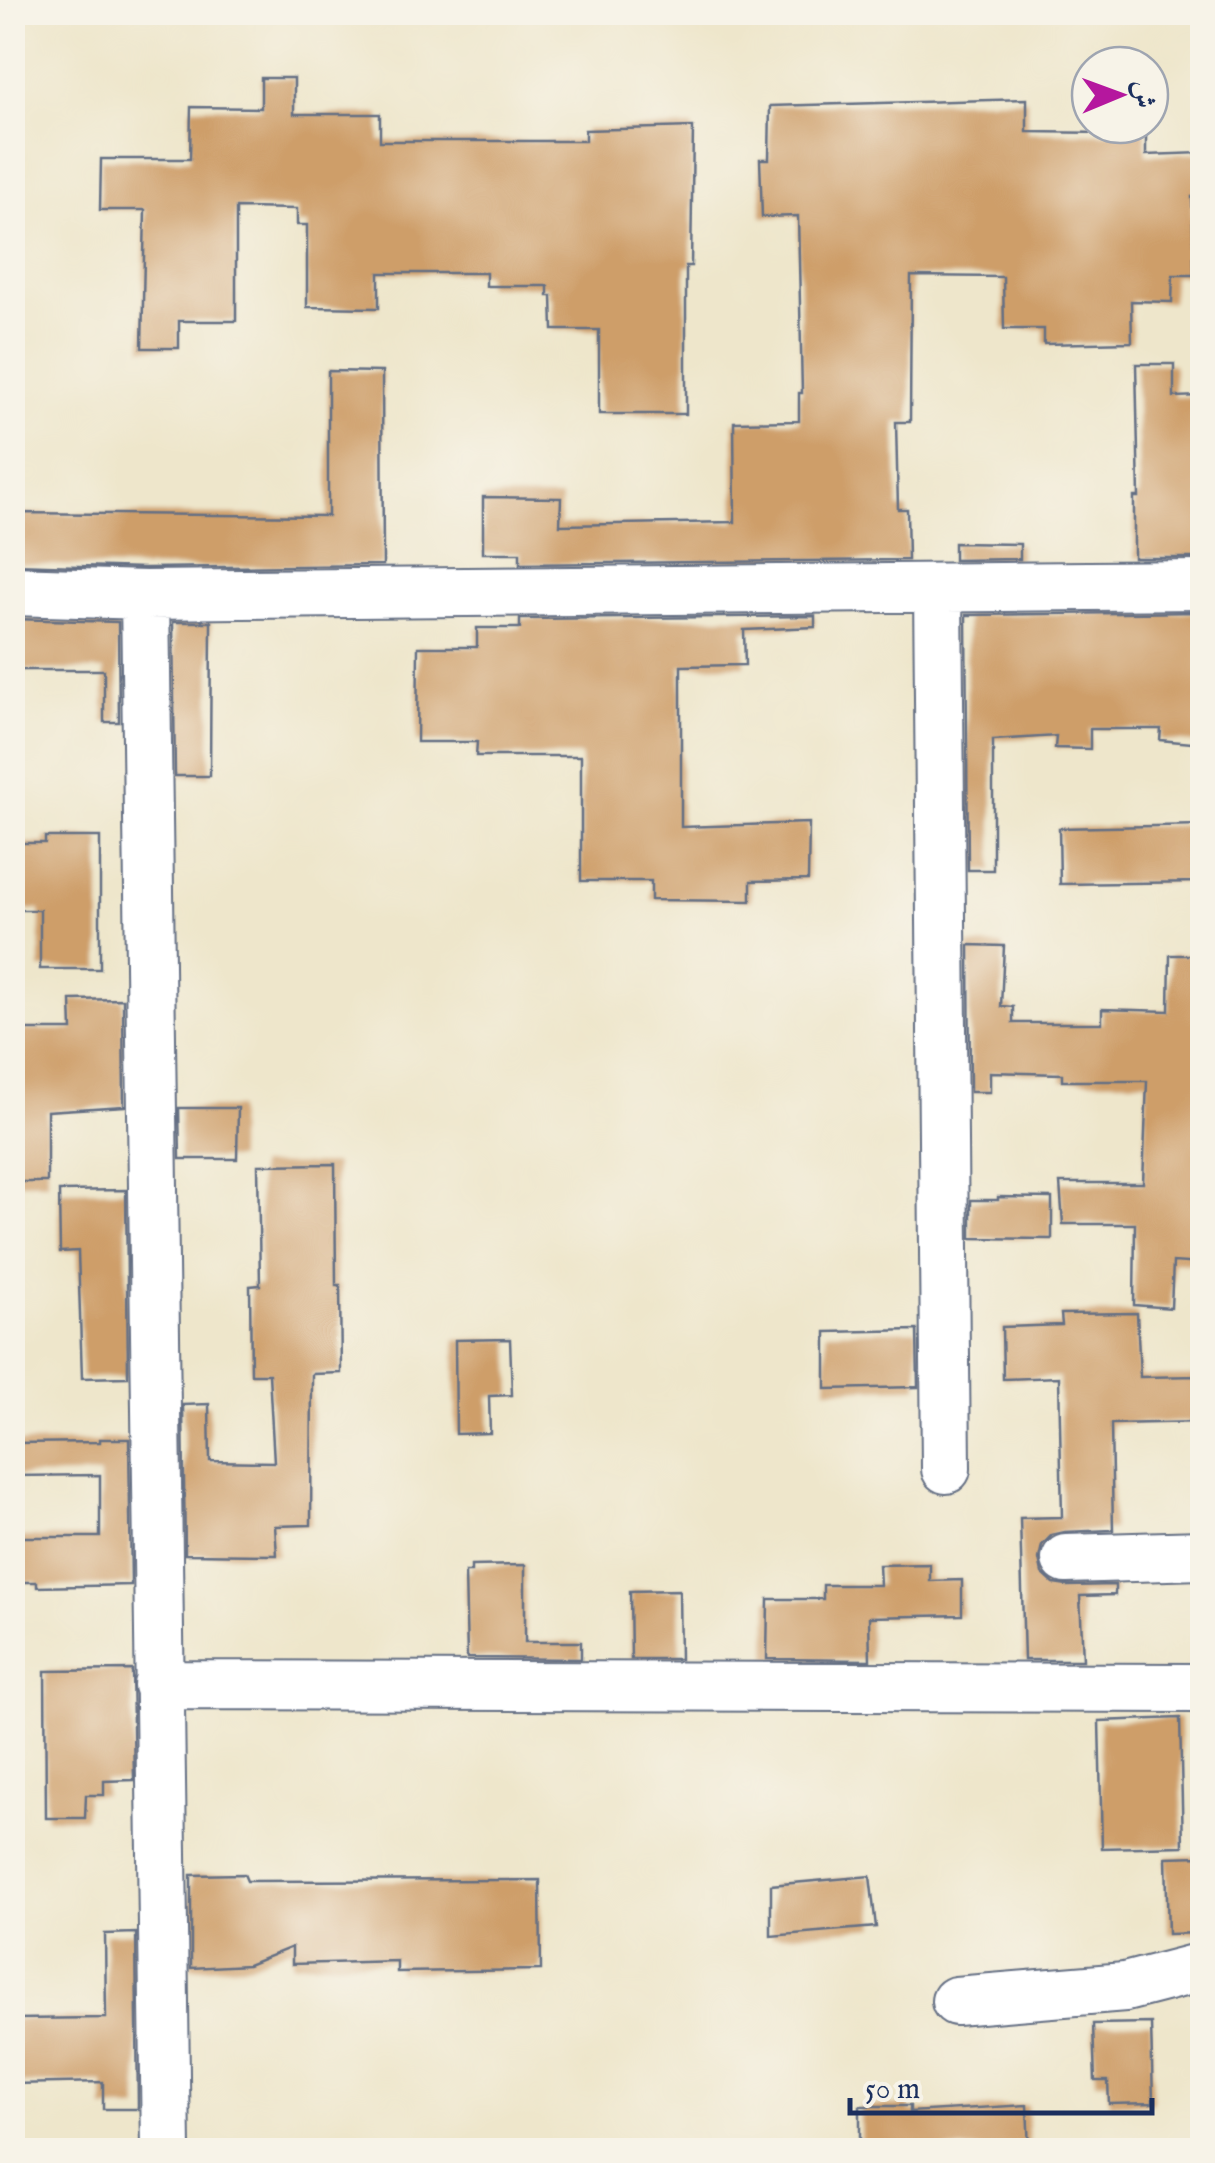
<svg xmlns="http://www.w3.org/2000/svg" width="1215" height="2163" font-family="'IM FELL English',Amiri,serif">
<style>
.building{fill:#ce9e69}
.lines{fill:none;stroke-linecap:round;stroke-linejoin:round}
.minor-casing{stroke:#656f84;stroke-width:52}
.minor{stroke:#fff;stroke-width:48}
</style>
<rect width="100%" height="100%" fill="#f7f3e8"/>
<filter id="ink" filterUnits="userSpaceOnUse"><feTurbulence type="fractalNoise" baseFrequency=".01" numOctaves="2"/><feDisplacementMap in="SourceGraphic" scale="20" xChannelSelector="R" yChannelSelector="G"/><feConvolveMatrix kernelMatrix="1 2 1 2 8 2 1 2 1" color-interpolation-filters="sRGB"/></filter>
<filter id="wash" filterUnits="userSpaceOnUse"><feTurbulence type="fractalNoise" baseFrequency=".0048" numOctaves="4" result="noise"/><feDisplacementMap in="SourceGraphic" scale="40" xChannelSelector="R" yChannelSelector="G"/><feGaussianBlur stdDeviation="2.25" result="paint"/><feColorMatrix in="noise" values="0 0 0 0 0 0 0 0 0 0 0 0 0 0 0 0 0 1.4 0 .05"/><feComposite in="paint" operator="in"/></filter>
<g filter="url(#wash)">
<rect width="100%" height="100%" fill="#eee6cb"/>
<g id="blocks">
<path class="building" d="M261 78H294V114H380V141H585V130L693 127 691 266H686V414H599V330H553L552 296H548V286H486V273H379V308L307 307V225H297V209L236 208V321H179V348H142L145 210H100L101 159H190L191 107 261 108Z
M1027 99V132L1108 133V125H1146V155L1202 153V196L1192 197 1194 275H1173L1172 302 1131 301 1132 342 1044 344V329H1004L1003 277 911 276 910 422H896L898 509H907L908 560 520 564V553H483V497L561 498 560 525 735 522 734 422 799 421V393H802L798 216 762 217 760 159H769L770 106Z
M1136 364H1174V397L1202 396V558H1134V497H1139Z
M328 371 382 372 383 565 145 568 12 564V513L328 516Z
M954 543 1020 544V559L954 560Z
M1202 612V744L1160 740 1161 729H1090V749L1055 748 1056 736 993 740V870H968L966 615Z
M815 616V627L744 630 745 665 681 666V827L809 823 808 880 751 881V901L651 900V881H581V756H476L477 742H417L418 647H477V628H520V619Z
M12 619 118 622 119 722H104V670H12Z
M173 622H211L210 776H175Z
M1202 825V882L1060 884 1059 828Z
M45 837H100V969H40V910H12V843H45Z
M969 945 1004 946 1001 1006 1013 1007V1023H1102V1009L1169 1011 1170 955H1202V1264L1173 1262 1171 1308 1134 1305 1135 1224H1063L1060 1183H1143L1147 1081H1062V1074L990 1072V1092H970Z
M123 999 124 1106 47 1111V1182H12L13 1030H72L71 1000Z
M179 1108H238L237 1159H180Z
M335 1164 336 1285H340L341 1373 312 1374 311 1525 275 1526 277 1555 185 1554 183 1405 209 1404 210 1461 274 1462 269 1374H251L250 1286 260 1285 258 1165Z
M126 1190 128 1377 82 1378 78 1251 60 1252 59 1191Z
M998 1197 1052 1198V1239L971 1238V1200H998Z
M1137 1313 1140 1377 1202 1376V1422L1111 1424 1113 1530 1065 1532 1052 1535 1042 1545 1039 1559 1042 1573 1054 1584 1067 1586 1115 1585V1595L1080 1596 1083 1660H1024L1020 1518 1062 1517 1059 1377 1003 1379 1002 1327 1062 1325 1061 1314Z
M917 1330 918 1387 826 1389V1332Z
M510 1339 512 1395 489 1396 490 1433 456 1434 455 1340Z
M100 1439H129L131 1585 37 1587V1582H12V1537H100V1475L12 1476V1443L100 1442Z
M930 1564V1581L962 1580V1615L869 1617 870 1660 767 1659 768 1599H823V1585H880L879 1565Z
M525 1565V1642H581V1659L467 1658 465 1572H471V1566Z
M679 1590 680 1659H631L630 1591Z
M132 1670 134 1780 104 1781V1795H86L85 1818H46L45 1671Z
M1180 1718 1183 1846 1102 1848 1099 1721Z
M1202 1856V1933L1168 1934 1166 1857Z
M244 1874 247 1881 540 1880 541 1970 397 1972V1961L292 1964V1947L248 1965 191 1968V1875Z
M870 1876 876 1927 771 1936V1885Z
M136 1933 138 2109H103V2082L12 2084V2019L106 2018 105 1934Z
M1151 2023 1153 2103 1109 2104 1108 2081H1095L1093 2024Z
M1027 2105 1029 2150H860V2106H910V2112Z"/>
</g>
</g>
<g filter="url(#ink)">
<use href="#blocks" fill-opacity="0" stroke="#656f84" stroke-width="2.5"/>
<g class="lines">
<defs>
<path id="minor" d="M938 589 946 1469
M12 591 145 595 1202 585
M145 595 166 2150
M1066 1559 1202 1555
M158 1685 1202 1688
M956 2001 1125 1987 1202 1967"/>
</defs>
<use href="#minor" class="minor-casing"/>
<use href="#minor" class="minor"/>
</g>
</g>
<rect width="1215" height="2163" fill="none" stroke="#f7f3e8" stroke-width="50"/>
<g transform="translate(1120 95) rotate(89)"><circle r="48" fill="#f7f3e8" stroke="#9fa5b1" stroke-width="2.5"/>
<path d="M0-8L18 38L0 25L-18 38Z" fill="#b5179e"/>
<text y="-15" font-size="28" font-weight="bold" text-anchor="middle" fill="#1b2f5e">ش</text>
</g>
<path d="M850 2098v15h302v-15" fill="none" stroke="#1b2f5e" stroke-width="5"/>
<text x="865" y="2098" font-size="30" fill="#1b2f5e" stroke="#f7f3e8" stroke-width="8" paint-order="stroke">50 m</text>
</svg>
